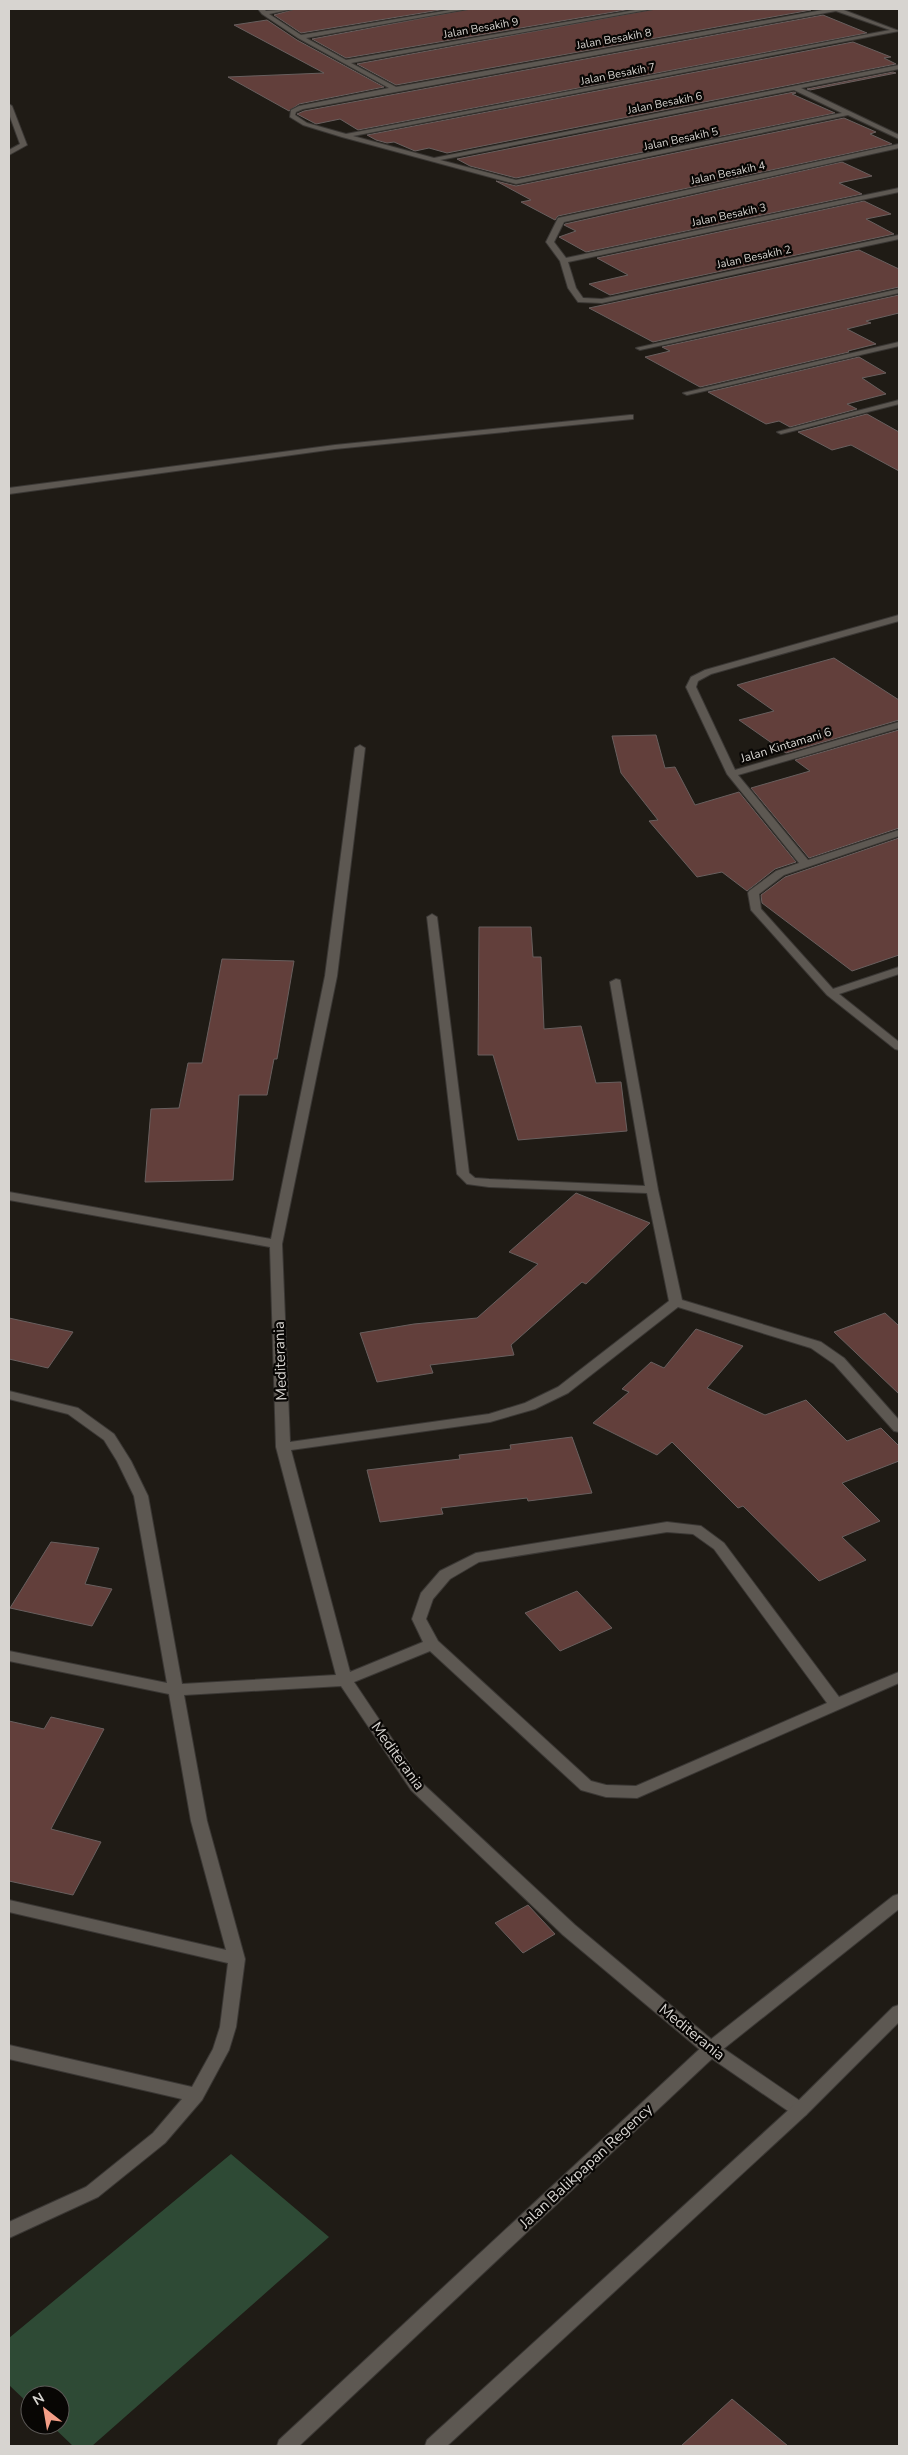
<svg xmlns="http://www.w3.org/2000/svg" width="908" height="2455" font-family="'Nunito Sans',sans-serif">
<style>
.green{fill:#2e4a35}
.building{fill:#623f3b;stroke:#685f5e}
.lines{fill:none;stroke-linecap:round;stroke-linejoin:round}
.street-casing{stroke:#3a3734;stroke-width:2}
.secondary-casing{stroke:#3a3734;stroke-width:2}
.street{fill:#5d5852;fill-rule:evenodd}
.secondary{fill:#5d5852;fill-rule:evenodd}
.labels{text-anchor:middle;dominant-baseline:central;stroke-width:4.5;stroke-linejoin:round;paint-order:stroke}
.far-street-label{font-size:11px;fill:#d7d4d0;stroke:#080604}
.street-label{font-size:12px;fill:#d7d4d0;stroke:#080604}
.near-street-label{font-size:15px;fill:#d7d4d0;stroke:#080604}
</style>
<rect width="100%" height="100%" fill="#1f1b15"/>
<path class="green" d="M231 2154 329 2237 92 2446H73L51 2425H60V2395H30V2405L9 2385V2338Z"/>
<path class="building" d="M295 9H446L301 33 274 15Z
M470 9H631L346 58 312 39Z
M655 9 811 10 396 85 357 64Z
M823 15 867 33 358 130 340 119 316 124 297 114 304 111Z
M267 20 297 40 384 87 299 104 289 111 228 77 324 73 234 25Z
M853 42 891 57 884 58 896 64 447 153 429 148 415 151 394 142 387 143 376 140 367 135Z
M893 72 896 73 810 90 807 89Z
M794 92 796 93 792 94 835 113 516 178 470 166 457 159Z
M844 118 876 132 870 134 892 144 558 216 555 220 521 202 531 200 496 181 516 186Z
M842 162 872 176 839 183 862 194 586 252 559 237 576 231 564 225 565 224Z
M864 201 891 214 866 219 894 234 610 295 589 284 628 275 597 258Z
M859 250 899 269V287L653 342 589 308Z
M899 295V313L866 321 871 323 847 329 876 344 848 351 849 352 700 387 645 357 670 351 662 347Z
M859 357 886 373 862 378 886 394 847 404 857 409 790 427 779 421 766 424 708 392Z
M867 414 899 432V471L851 445 832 450 798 432Z
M834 658 899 700V720L786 753 739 720 774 711 737 685Z
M899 730V828L809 858 751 788 810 771 795 760Z
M656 735 665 768 675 767 695 805 739 792 796 862 775 869 747 891 722 872 697 877 649 821 658 820 621 773 612 736Z
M899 838V955L852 971 762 903 761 895 785 877Z
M479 927H531L533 957H541L544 1029 581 1026 596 1083 621 1082 627 1131 518 1140 493 1055H478Z
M222 959 294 961 277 1059H274L267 1095H239L233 1180 145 1182 151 1109 179 1108 188 1063H202Z
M576 1193 650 1223 586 1284 582 1282 511 1345 514 1355 430 1365 433 1373 377 1382 360 1333 414 1324 477 1318 538 1264 509 1252Z
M885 1313 899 1326V1394L834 1332Z
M9 1318 73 1332 48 1368 9 1359Z
M696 1329 743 1346 707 1388 765 1415 806 1400 847 1441 881 1428 899 1446V1461L842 1483 880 1521 842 1537 866 1560 819 1581 743 1506 738 1508 672 1442 657 1455 593 1423 629 1392 622 1389 651 1362 664 1368Z
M572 1437 592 1493 528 1501 527 1498 441 1508 443 1514 380 1522 367 1470 460 1459 459 1455 511 1449 510 1445Z
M51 1542 99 1548 85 1584 112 1589 92 1626 10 1608Z
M577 1591 612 1628 560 1651 525 1613Z
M51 1717 104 1729 51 1829 101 1842 73 1895 9 1881V1721L44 1729Z
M528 1905 555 1934 523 1953 495 1923Z
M732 2399 788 2446H681Z"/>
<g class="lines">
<defs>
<path id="street" d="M258 9H264L266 11 293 9 269 14 301 35 456 9H468L306 38 346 60 641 9H653L351 63 396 87 828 9H841L899 31 353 136 434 158 899 65V69L801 88 899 135V139L848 115 516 184 342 137 303 125 290 117 291 110 299 106 389 88 298 38 262 14ZM836 11 890 30 346 134 307 123 295 115 296 112 303 109ZM794 90 842 113 516 180 440 160Z
M9 104 12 106 27 145 9 155V150L20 144 9 114Z
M899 144V148L564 222 554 242 566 258 899 188V192L568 262 576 288 583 298 602 299 899 235V239L602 303 578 302 568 288 560 261 546 242 558 218Z
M899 289V293L640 350 636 348Z
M899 342V346L687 395 683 393Z
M899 400V404L781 434 777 432Z
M630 415H633V419L335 449 9 494V488L335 445Z
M899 615V621L711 674 698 681 696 687 735 770 899 722V728L738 775 808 860 899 830V836L784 875 759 894 761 909 833 989 899 967V974L839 994 899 1042V1050L895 1049 827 995 751 910 748 893 749 891 776 871 799 863 727 774 686 687 691 677 705 670Z
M360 745 365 748 337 976 282 1244 290 1442 489 1414 525 1403 558 1387 669 1301 647 1193 489 1187 467 1184 457 1174 427 917 432 914 437 917 469 1173 475 1178 489 1179 645 1186 610 982 616 979 620 980 658 1190 682 1300 821 1342 844 1358 899 1420V1432L894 1431 834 1364 811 1348 678 1307 568 1393 535 1409 490 1422 291 1450 350 1672 423 1642 412 1619 421 1593 440 1571 476 1553 667 1522 701 1526 724 1543 839 1697 899 1672V1683L637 1798 606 1797 581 1790 430 1651 354 1682 421 1782 575 1925 717 2044 806 2105 809 2110 806 2115 800 2117 794 2115 705 2054 563 1935 411 1790 341 1686 184 1695 207 1821 245 1959 236 2027 229 2050 202 2100 165 2143 98 2197 9 2238V2222L86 2187 153 2133 182 2099 9 2059V2045L192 2087 213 2049 220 2027 228 1963 9 1912V1900L226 1950 191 1821 169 1694 9 1661V1651L167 1683 134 1496 117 1461 104 1440 68 1414 9 1399V1391L78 1408 114 1434 131 1461 148 1496 182 1684 336 1675 276 1447 270 1247 9 1200V1192L271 1239 325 976 355 748ZM667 1532 693 1534 714 1549 827 1703 636 1786 606 1785 591 1781 438 1641 426 1619 433 1599 450 1579 479 1562Z"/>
<path id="secondary" d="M899 1894V1909L717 2054 299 2446H277L279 2440 705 2044 893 1896Z
M899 2005V2022L806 2115 447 2446H425L427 2440 794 2105 893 2007Z"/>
</defs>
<use href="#street" class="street-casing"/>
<use href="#secondary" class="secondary-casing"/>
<use href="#street" class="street"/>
<use href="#secondary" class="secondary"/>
</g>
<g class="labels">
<g class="far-street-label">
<text transform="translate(481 28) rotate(-10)">Jalan Besakih 9</text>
<text transform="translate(614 39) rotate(-10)">Jalan Besakih 8</text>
<text transform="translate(618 74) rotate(-11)">Jalan Besakih 7</text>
<text transform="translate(665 103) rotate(-11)">Jalan Besakih 6</text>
<text transform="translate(681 139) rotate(-12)">Jalan Besakih 5</text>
<text transform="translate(728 173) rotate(-12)">Jalan Besakih 4</text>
<text transform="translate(729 215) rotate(-12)">Jalan Besakih 3</text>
<text transform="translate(754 257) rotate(-12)">Jalan Besakih 2</text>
</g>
<g class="street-label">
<text transform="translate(786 745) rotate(-17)">Jalan Kintamani 6</text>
</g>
<g class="near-street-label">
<text transform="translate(280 1361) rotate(-92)">Mediterania</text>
<text transform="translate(398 1756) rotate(54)">Mediterania</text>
<text transform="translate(692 2032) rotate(39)">Mediterania</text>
<text transform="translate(586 2166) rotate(-43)">Jalan Balikpapan Regency</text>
</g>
</g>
<rect width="908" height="2455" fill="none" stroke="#d7d4d0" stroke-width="20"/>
<g transform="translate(45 2410) rotate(329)"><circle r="24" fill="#080604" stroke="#5b5856"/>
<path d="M0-4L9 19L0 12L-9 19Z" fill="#f49e87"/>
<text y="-8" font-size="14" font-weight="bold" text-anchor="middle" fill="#d7d4d0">N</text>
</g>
</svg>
